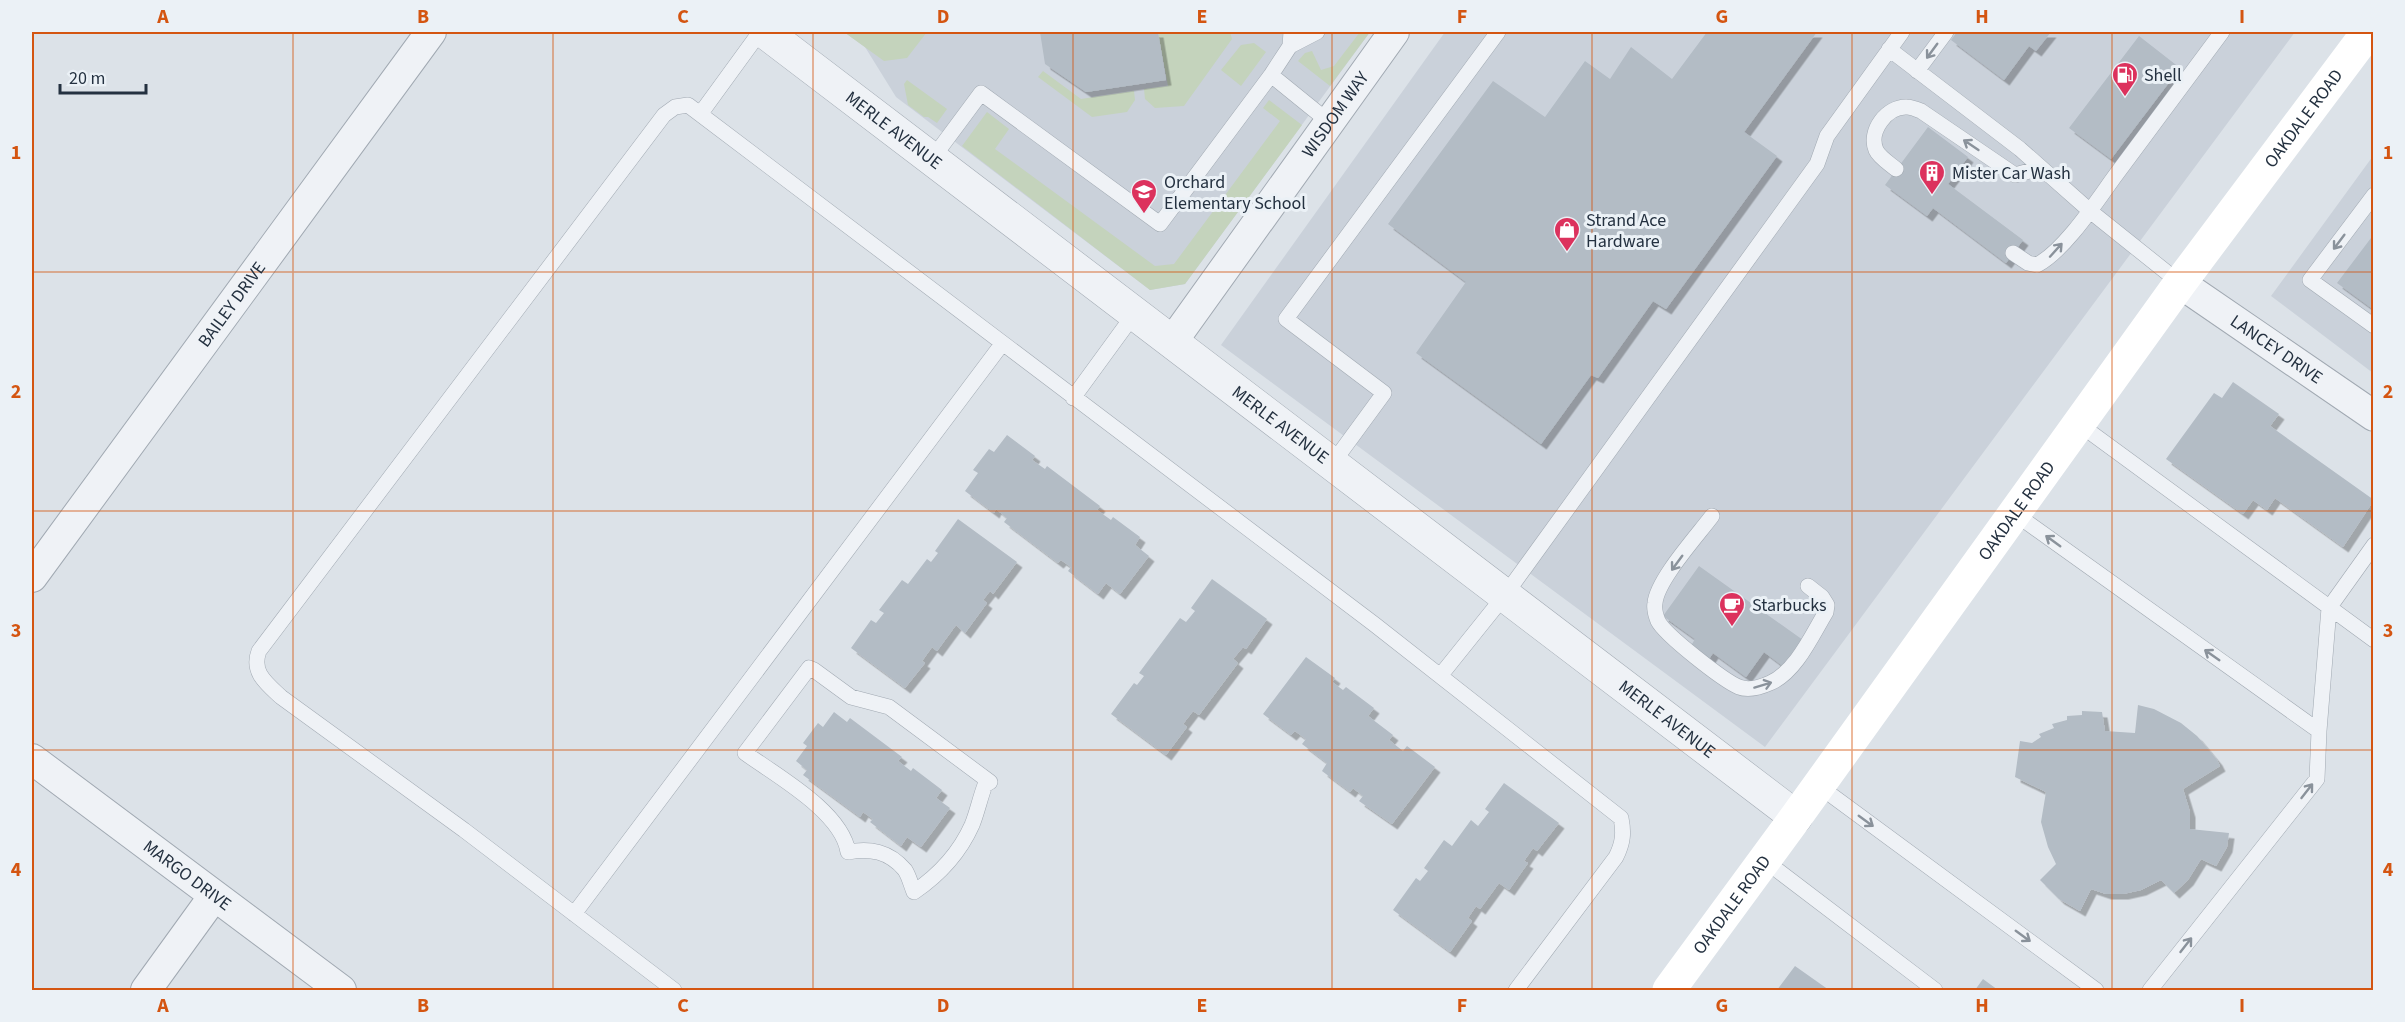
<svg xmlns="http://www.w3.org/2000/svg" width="2405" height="1022" font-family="'Source Sans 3',sans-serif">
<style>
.built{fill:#cad1da}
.green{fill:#c4d3bc}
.building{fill:#b3bcc5;filter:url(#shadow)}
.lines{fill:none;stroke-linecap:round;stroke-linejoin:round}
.service-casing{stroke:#a1a9b2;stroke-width:16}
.minor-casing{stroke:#a1a9b2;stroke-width:32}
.tertiary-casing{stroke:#a1a9b2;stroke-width:34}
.service{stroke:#eff2f6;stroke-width:15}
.minor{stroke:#eff2f6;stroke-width:30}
.tertiary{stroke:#eff2f6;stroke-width:33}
.secondary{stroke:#fff;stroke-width:33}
.oneway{stroke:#8a929b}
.grid{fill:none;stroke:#d45511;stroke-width:1.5;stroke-opacity:0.55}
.labels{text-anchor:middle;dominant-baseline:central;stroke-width:6;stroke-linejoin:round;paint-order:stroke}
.poi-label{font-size:18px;fill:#243140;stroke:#ebf1f6;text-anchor:start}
.street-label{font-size:18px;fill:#243140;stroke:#ebf1f6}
.neatline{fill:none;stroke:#d45511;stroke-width:2}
.grid-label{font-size:20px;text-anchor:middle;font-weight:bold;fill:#d45511}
</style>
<defs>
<filter id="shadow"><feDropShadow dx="5.5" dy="5.5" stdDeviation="0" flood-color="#0004"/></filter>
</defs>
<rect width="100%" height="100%" fill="#dce2e8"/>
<path class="built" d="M844 32H1370L1185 284 1150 290 896 97 865 47Z
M1445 32H2295L1765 747 1221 345Z
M2373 156V373L2271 296Z"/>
<path class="green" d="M844 32H927L907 58 884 61Z
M1158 32H1230L1232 39 1184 106 1155 108 1145 99 1144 89 1168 86Z
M1360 32H1370L1330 86 1298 61 1305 53 1312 51 1321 70 1334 66Z
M1254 43 1266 52 1241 86 1221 70 1241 45Z
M1043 71 1081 99 1134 91 1135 100 1127 112 1092 117 1038 77Z
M907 80 947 109 937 123 928 117H924L908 105 904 84Z
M1269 100 1302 125 1185 284 1150 290 962 146 987 112 1009 129 995 149 1155 266 1174 264 1280 121 1263 108Z"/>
<path class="building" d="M1040 32H1158L1166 80 1086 92 1045 64Z
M1707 32H1817L1744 132 1777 156 1666 309 1653 301 1598 378 1591 375 1541 444 1416 353 1466 282 1388 224 1493 81 1545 117 1585 61 1610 79 1631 47 1672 79Z
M1957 32H2051L2036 51 2029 46 2004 80 1951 40Z
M2139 36 2180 68 2111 159 2069 128Z
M1928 127 1968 157 1948 184 2023 240 2006 263 1933 208 1927 216 1885 185Z
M2374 234V310L2337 283Z
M2233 382 2279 414 2270 426 2374 500 2343 547 2275 498 2267 510 2253 500 2243 514 2166 459 2214 393 2222 398Z
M1007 435 1035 456 1032 460 1045 469 1047 466 1100 506 1097 510 1111 520 1113 517 1140 537 1135 545 1149 556 1120 594 1106 583 1098 594 1068 571 1071 567 1061 560 1058 563 1004 522 1007 518 996 509 994 513 965 491 978 473 973 470 989 449 994 452Z
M958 519 1017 562 993 594 990 591 983 600 987 603 965 633 956 625 937 651 932 647 922 661 925 663 905 688 851 648 871 620 876 623 884 613 879 610 902 580 908 584 927 559 931 562 938 553 935 551Z
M1699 566 1803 640 1784 667 1764 652 1746 677 1713 653 1707 662 1689 649 1695 639 1663 616Z
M1212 579 1267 619 1246 649 1243 647 1233 659 1238 663 1199 715 1193 711 1183 724 1187 727 1166 755 1111 714 1134 683 1137 685 1144 676 1139 673 1180 618 1186 622 1195 611 1191 608Z
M1306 657 1335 678 1332 682 1343 690 1346 687 1374 708 1368 716 1393 735 1389 740 1403 751 1407 746 1435 767 1392 824 1359 801 1363 796 1353 788 1350 792 1322 771 1327 763 1302 744 1306 739 1295 731 1291 735 1263 714Z
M2138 705 2154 709 2181 723 2197 736 2217 760 2220 766 2183 789 2190 812V829L2229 833 2227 847 2216 866 2201 859 2188 880 2174 893 2161 880 2141 890 2123 894H2106L2091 889 2080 911 2059 899 2040 880 2056 864 2048 847 2041 822 2046 792 2015 777 2020 741 2032 743 2041 737 2039 734 2054 728 2052 724 2067 720V716L2082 715V711L2102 712 2105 731 2135 733Z
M834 712 847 722 850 718 902 757 898 761 911 771 913 768 942 790 936 798 950 808 921 847 907 837 901 846 870 822 873 819 863 812 860 817 803 775 807 770 796 761 807 746 803 743 818 723 823 727Z
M1504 783 1559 823 1537 851 1533 848 1524 861 1528 863 1509 890 1499 883 1480 909 1476 906 1468 918 1472 921 1450 952 1393 910 1416 878 1420 881 1428 871 1424 868 1444 840 1452 846 1471 820 1478 826 1489 812 1485 809Z
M1795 966 1829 990H1777Z
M1983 979 1998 990H1975Z"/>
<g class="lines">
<defs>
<path id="service" d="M1290 46 1317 32
M1889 49 2020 149 2090 211 2180 283
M1917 71 1946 32
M1271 75 1290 46 1291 32
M701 113 760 32
M932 159 981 93 1160 224 1271 75 1329 122
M1896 169C1890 164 1879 157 1876 150 1868 131 1887 106 1907 107 1911 107 1916 109 1921 111L2015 175 2040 168
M2374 195 2310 280 2374 326
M2013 253 2028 263 2037 265C2065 250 2096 202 2115 176 2151 128 2186 80 2222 32
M1073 398 1135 313
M2079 424 2374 640
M1332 464 1384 393 1286 319 1498 32
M2014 513 2319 731 2317 779 2150 990
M1712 516C1697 536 1657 580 1655 603 1654 608 1656 616 1658 621 1665 635 1724 681 1739 687 1749 691 1761 687 1770 683 1796 672 1812 635 1826 612L1827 605 1822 597 1808 586
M809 668 814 670 851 697 889 707 990 782 985 785C980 798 977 813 972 825 959 854 939 875 914 892 911 885 909 876 905 870 889 851 870 848 848 852 842 812 777 776 745 753Z
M1440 676 1505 595 1817 164 1827 136 1902 32
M2319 731 2329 608 2374 545
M1819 786 2096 990
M1764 860 1935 990
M574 914 1002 344
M674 990 464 830 281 697C266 683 251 672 259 651L664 115 675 107 688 105 1374 624 1621 818C1624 833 1623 843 1616 857L1516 990"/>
<g id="minor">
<path id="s1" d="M2180 283 2374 416"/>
<path id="s2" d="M1172 342 1394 32"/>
<path id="s3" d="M32 577 431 32"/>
<path id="s4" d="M32 759 341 990"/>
<path d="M146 990 214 896"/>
</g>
<g id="tertiary">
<path id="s5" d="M765 32 1796 817"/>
</g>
</defs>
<use href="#service" class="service-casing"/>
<use href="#minor" class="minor-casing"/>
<use href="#tertiary" class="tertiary-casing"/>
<use href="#service" class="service"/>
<use href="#minor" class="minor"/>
<use href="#tertiary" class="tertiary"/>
<path class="secondary" id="s6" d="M1669 990 1796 817 2180 283 2368 32"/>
</g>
<defs><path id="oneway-shaft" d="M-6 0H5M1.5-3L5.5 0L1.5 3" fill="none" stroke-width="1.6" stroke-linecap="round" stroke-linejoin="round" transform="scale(1.5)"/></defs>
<g class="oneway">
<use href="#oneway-shaft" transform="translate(1932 51) rotate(126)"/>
<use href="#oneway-shaft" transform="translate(1971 145) rotate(-146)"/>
<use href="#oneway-shaft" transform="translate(2339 242) rotate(127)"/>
<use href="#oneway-shaft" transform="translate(2056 250) rotate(-48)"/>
<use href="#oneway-shaft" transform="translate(2053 541) rotate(-144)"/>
<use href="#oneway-shaft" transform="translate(1677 563) rotate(126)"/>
<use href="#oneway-shaft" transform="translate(2212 655) rotate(-145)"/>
<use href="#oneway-shaft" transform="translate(1763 685) rotate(-17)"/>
<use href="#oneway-shaft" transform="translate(2307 791) rotate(-52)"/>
<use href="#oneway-shaft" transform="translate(1866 821) rotate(36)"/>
<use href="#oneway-shaft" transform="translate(2023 936) rotate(36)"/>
<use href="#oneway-shaft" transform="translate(2186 945) rotate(-52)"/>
</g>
<path class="grid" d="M293 32V990M553 32V990M813 32V990M1073 32V990M1332 32V990M1592 32V990M1852 32V990M2112 32V990M32 272H2374M32 511H2374M32 750H2374"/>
<defs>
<symbol id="fuel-pin" viewBox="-11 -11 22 30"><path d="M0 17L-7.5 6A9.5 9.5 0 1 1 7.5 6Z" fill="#dc325d" stroke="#ebf1f6"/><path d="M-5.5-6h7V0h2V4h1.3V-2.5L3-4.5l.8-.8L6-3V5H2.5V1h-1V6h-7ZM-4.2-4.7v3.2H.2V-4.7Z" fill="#fff"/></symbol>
<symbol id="building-pin" viewBox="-11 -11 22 30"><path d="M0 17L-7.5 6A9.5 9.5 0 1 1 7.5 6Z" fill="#dc325d" stroke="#ebf1f6"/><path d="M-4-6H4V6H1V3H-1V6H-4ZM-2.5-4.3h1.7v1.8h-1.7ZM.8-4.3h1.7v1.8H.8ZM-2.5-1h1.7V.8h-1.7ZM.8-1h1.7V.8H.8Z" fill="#fff"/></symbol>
<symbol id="school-pin" viewBox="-11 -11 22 30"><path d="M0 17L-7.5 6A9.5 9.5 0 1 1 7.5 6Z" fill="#dc325d" stroke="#ebf1f6"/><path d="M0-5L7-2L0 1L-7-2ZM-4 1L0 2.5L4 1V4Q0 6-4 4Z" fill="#fff"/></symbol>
<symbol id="shop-pin" viewBox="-11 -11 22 30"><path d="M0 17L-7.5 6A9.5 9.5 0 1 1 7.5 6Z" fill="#dc325d" stroke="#ebf1f6"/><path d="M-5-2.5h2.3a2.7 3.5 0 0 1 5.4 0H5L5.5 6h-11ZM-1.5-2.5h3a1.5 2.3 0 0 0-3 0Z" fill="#fff"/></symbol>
<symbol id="cafe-pin" viewBox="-11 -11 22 30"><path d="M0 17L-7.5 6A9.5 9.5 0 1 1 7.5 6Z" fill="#dc325d" stroke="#ebf1f6"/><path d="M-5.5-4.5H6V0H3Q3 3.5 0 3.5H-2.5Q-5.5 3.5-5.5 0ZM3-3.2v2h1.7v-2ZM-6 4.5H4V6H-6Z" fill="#fff"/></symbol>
</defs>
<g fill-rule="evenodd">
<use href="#fuel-pin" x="2110" y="60" width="30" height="40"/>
<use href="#building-pin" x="1917" y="158" width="30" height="40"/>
<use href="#school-pin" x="1129" y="177" width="30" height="40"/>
<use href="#shop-pin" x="1552" y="215" width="30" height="40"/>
<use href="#cafe-pin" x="1717" y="590" width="30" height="40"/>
</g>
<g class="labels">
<g class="poi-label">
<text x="2144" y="75">Shell</text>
<text x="1952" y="173">Mister Car Wash</text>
<text x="1164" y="182">Orchard<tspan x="1164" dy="21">Elementary School</tspan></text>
<text x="1586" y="220">Strand Ace<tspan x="1586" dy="21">Hardware</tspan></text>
<text x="1752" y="605">Starbucks</text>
</g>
<g class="street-label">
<text stroke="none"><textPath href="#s2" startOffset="280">WISDOM WAY</textPath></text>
<text stroke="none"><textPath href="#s6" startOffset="1078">OAKDALE ROAD</textPath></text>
<text stroke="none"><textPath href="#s5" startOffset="162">MERLE AVENUE</textPath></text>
<text stroke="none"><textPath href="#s3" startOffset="338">BAILEY DRIVE</textPath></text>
<text stroke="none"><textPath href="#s1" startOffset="117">LANCEY DRIVE</textPath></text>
<text stroke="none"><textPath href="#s5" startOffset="648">MERLE AVENUE</textPath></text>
<text stroke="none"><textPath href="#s6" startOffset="592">OAKDALE ROAD</textPath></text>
<text stroke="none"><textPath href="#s5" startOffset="1134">MERLE AVENUE</textPath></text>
<text stroke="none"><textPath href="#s4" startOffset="194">MARGO DRIVE</textPath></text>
<text stroke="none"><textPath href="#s6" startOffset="106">OAKDALE ROAD</textPath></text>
</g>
</g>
<rect width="2405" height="1022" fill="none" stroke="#ebf1f6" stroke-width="66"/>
<path d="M60 84v9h86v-9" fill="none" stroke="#243140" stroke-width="3"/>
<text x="69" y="84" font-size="18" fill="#243140" stroke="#ebf1f6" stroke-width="4.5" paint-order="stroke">20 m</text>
<rect x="33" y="33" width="2339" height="956" class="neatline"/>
<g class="grid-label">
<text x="163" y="23">A</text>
<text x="423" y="23">B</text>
<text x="683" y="23">C</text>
<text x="943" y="23">D</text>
<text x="1202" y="23">E</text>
<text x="1462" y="23">F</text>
<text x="1722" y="23">G</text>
<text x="1982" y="23">H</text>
<text x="2242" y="23">I</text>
<text x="16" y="159">1</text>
<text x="2388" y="159">1</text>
<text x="16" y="398">2</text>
<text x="2388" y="398">2</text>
<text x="16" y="637">3</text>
<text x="2388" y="637">3</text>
<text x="16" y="876">4</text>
<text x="2388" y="876">4</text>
<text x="163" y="1012">A</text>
<text x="423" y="1012">B</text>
<text x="683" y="1012">C</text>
<text x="943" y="1012">D</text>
<text x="1202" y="1012">E</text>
<text x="1462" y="1012">F</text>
<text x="1722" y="1012">G</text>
<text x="1982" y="1012">H</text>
<text x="2242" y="1012">I</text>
</g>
</svg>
